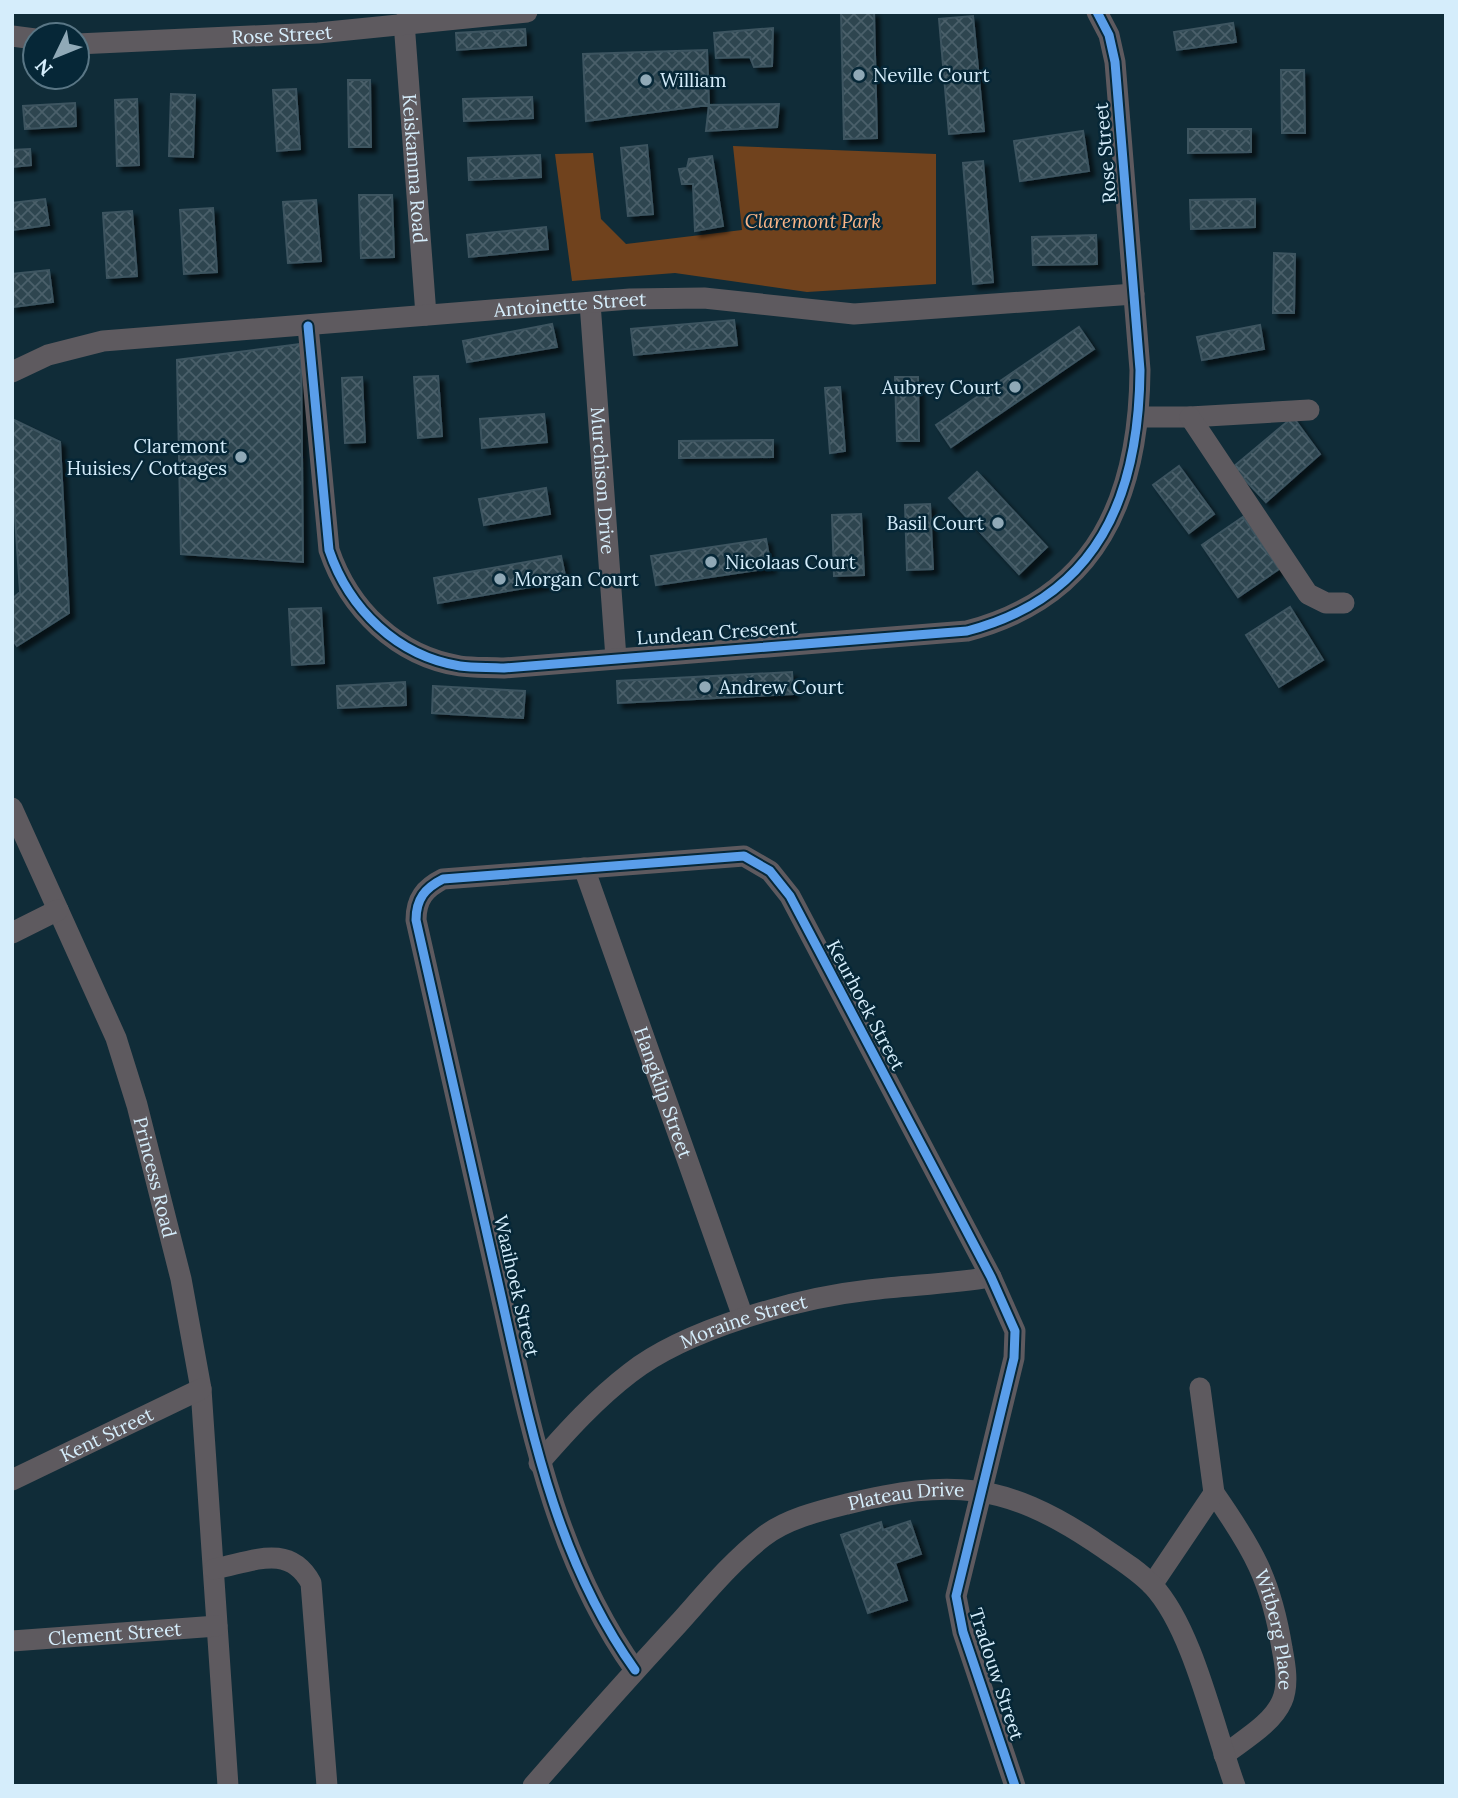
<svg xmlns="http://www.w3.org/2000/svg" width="1458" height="1798" font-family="Lora,serif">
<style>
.park{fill:#70421d}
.building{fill:url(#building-cross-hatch);stroke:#3d5460;stroke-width:2;filter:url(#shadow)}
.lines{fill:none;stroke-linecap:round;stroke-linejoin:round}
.minor{stroke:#5e5a5f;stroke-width:21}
.cycleway-casing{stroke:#062737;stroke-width:13}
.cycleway{stroke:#5a9eea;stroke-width:9}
.poi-dot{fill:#90a9b7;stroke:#062737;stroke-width:2.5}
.labels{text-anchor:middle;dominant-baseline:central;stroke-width:5;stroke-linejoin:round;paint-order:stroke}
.street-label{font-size:19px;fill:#d5edfb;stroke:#062737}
.poi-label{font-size:19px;fill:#d5edfb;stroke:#062737;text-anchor:start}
.park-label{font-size:19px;font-style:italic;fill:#fcb687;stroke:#062737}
</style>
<defs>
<pattern id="building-cross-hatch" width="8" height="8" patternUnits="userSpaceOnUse" patternTransform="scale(1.75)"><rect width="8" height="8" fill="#2d4550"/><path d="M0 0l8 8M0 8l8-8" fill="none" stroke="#4b606a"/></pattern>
<filter id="shadow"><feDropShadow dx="5" dy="5" stdDeviation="2" flood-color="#0009"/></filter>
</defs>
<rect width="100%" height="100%" fill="#102c38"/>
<path class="park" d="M733 146 936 154V284L807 292 675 273 572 281 555 154 593 153 601 219 626 244 742 230Z"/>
<path class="building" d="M841 12H874L877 138 844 139Z
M973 16 984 131 949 134 939 19Z
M1233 23 1236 42 1177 50 1174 32Z
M773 28 772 66 754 67 750 57 716 58 714 33Z
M525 29 526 45 457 50 456 33Z
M707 50 709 105 586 121 583 54Z
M1281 70H1304L1305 133H1282Z
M348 80H370L371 147H349Z
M296 89 300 149 277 151 273 90Z
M171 94 195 95 193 157 169 156Z
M532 97 533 118 464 121 463 99Z
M137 99 139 165 117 166 115 100Z
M75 103 76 126 25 129 23 106Z
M779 104 777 127 706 131 709 105Z
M1188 129H1251V152L1188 153Z
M1083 131 1089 171 1020 181 1014 141Z
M647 145 653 214 628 216 621 148Z
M30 149 31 165 12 167V150Z
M540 155 541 177 469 180 468 158Z
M712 156 723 226 695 231 693 184H682L679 169 687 168 689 159Z
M983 161 993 282 973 284 963 163Z
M359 195H392L394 257 361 258Z
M45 199 49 225 12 230V203Z
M1255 199V227L1191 229 1190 200Z
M316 200 321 261 288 263 283 202Z
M213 208 217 272 184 274 180 210Z
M132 211 137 276 107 278 103 213Z
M546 227 548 249 469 257 467 235Z
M1096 235 1097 264 1033 265 1032 237Z
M1274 253 1295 254 1294 313H1273Z
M49 270 53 302 12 307V274Z
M734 320 737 345 634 355 631 329Z
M552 324 557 347 467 362 463 341Z
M1260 325 1264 349 1202 360 1197 337Z
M1079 327 1094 349 951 447 936 425Z
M301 344 303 562 181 554 177 360Z
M438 376 442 436 418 438 414 377Z
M362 377 365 442 345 443 342 378Z
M895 377H918L919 441H897Z
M840 387 845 451 830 453 825 388Z
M544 414 547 442 482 448 480 419Z
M1293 417 1320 454 1266 502 1233 467Z
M12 419 60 442 69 613 17 646 12 639V599L20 592 12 473Z
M773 440V457L679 458V441Z
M1179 466 1214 514 1189 533 1153 485Z
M977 472 1047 547 1019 574 949 498Z
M546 488 550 514 484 525 479 499Z
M930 504 933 569 907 570 905 505Z
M861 514 864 575 834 576 832 515Z
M1243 517 1279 569 1238 597 1202 545Z
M766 539 771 568 656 585 651 556Z
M561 556 566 581 438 603 434 578Z
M1290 607 1323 660 1279 687 1246 635Z
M321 608 324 663 292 665 289 609Z
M792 672 793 694 618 703 617 681Z
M405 682 406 705 338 708 337 686Z
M433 686 525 691 523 718 432 713Z
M910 1521 921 1554 895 1563 907 1600 868 1613 841 1535 881 1522 883 1530Z"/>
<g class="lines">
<g class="minor">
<path id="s1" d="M404 22 426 315"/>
<path d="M12 36 35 39"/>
<path id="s2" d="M77 44 318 33 527 12"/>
<path id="s3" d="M590 303 616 658"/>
<path d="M308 326 329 550C349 609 397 656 460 666 474 668 489 667 504 668L967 631C1098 597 1139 496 1140 370L1115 62 1109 35 1097 12"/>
<path id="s4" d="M12 372 48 355 103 341 630 299 704 298 854 314 1134 294"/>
<path d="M1140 417H1190L1309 410"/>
<path d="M1190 417 1308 594 1326 603H1344"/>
<path id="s5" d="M12 808 116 1038 137 1105 181 1279 201 1389 228 1786"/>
<path id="s6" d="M584 868 743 1317"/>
<path d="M12 933 58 910"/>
<path id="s7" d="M539 1463C567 1431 596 1399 630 1373 686 1329 798 1298 869 1290 910 1285 950 1284 991 1277"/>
<path id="s8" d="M12 1480 201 1389"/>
<path id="s9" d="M1214 1493C1253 1549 1271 1580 1282 1648 1285 1664 1289 1685 1282 1701 1272 1724 1243 1740 1224 1755"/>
<path d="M214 1569C252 1562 289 1542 311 1583L327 1786"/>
<path d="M1152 1585 1214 1493 1200 1388"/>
<path id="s10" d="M12 1641 217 1626"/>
<path d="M635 1670C552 1554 528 1414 497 1278 470 1158 443 1039 416 920 416 899 425 888 443 879L744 856 770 871 790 896 991 1277 1015 1331 1014 1358 956 1596 963 1632 1015 1786"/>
<path id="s11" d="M533 1786C581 1731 629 1677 678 1624 705 1594 732 1561 763 1537 786 1519 819 1511 847 1504 950 1479 1004 1482 1093 1541 1113 1555 1136 1568 1153 1586 1193 1629 1214 1729 1235 1786"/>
</g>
<defs>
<path id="cycleway" d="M308 326 329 550C349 609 397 656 460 666 474 668 489 667 504 668L967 631C1098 597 1139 496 1140 370L1115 62 1109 35 1097 12
M635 1670C552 1554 528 1414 497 1278 470 1158 443 1039 416 920 416 899 425 888 443 879L744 856 770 871 790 896 991 1277 1015 1331 1014 1358 956 1596 963 1632 1015 1786"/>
</defs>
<use href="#cycleway" class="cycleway-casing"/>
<use href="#cycleway" class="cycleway"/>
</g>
<g class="poi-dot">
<circle cx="859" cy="75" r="7"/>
<circle cx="646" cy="80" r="7"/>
<circle cx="1015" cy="387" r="7"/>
<circle cx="241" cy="457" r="7"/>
<circle cx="998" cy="523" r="7"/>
<circle cx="711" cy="562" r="7"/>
<circle cx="500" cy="579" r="7"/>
<circle cx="705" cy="687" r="7"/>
</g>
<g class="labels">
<g class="street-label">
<text stroke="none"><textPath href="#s2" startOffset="205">Rose Street</textPath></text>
<text transform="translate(1105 153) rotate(-95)">Rose Street</text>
<text stroke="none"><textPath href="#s1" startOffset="147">Keiskamma Road</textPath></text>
<text stroke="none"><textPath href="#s4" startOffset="565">Antoinette Street</textPath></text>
<text stroke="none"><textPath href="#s3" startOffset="178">Murchison Drive</textPath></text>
<text transform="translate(717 632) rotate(-4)">Lundean Crescent</text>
<text transform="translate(866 1005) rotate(62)">Keurhoek Street</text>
<text stroke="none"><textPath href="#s6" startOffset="238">Hangklip Street</textPath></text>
<text stroke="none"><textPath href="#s5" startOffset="397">Princess Road</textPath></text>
<text transform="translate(517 1286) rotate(77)">Waaihoek Street</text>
<text stroke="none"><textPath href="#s7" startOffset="254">Moraine Street</textPath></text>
<text stroke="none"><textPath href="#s8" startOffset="105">Kent Street</textPath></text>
<text stroke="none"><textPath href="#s11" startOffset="490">Plateau Drive</textPath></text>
<text stroke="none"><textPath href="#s9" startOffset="152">Witberg Place</textPath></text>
<text stroke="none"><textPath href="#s10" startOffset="103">Clement Street</textPath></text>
<text transform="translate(997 1674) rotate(72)">Tradouw Street</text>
</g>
<g class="poi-label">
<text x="873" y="75">Neville Court</text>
<text x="660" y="80">William</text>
<text x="1001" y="387" text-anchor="end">Aubrey Court</text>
<text x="227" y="446" text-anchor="end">Claremont<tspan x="227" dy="22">Huisies/ Cottages</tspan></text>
<text x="984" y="523" text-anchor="end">Basil Court</text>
<text x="725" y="562">Nicolaas Court</text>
<text x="514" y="579">Morgan Court</text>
<text x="719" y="687">Andrew Court</text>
</g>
<g class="park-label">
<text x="813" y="221">Claremont Park</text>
</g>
</g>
<rect width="1458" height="1798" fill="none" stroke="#d5edfb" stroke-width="28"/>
<g transform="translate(56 56) rotate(227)"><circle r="33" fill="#062737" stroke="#597685" stroke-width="2"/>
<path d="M0-5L12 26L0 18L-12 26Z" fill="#90a9b7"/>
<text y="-10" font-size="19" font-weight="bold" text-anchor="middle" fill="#d5edfb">N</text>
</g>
</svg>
